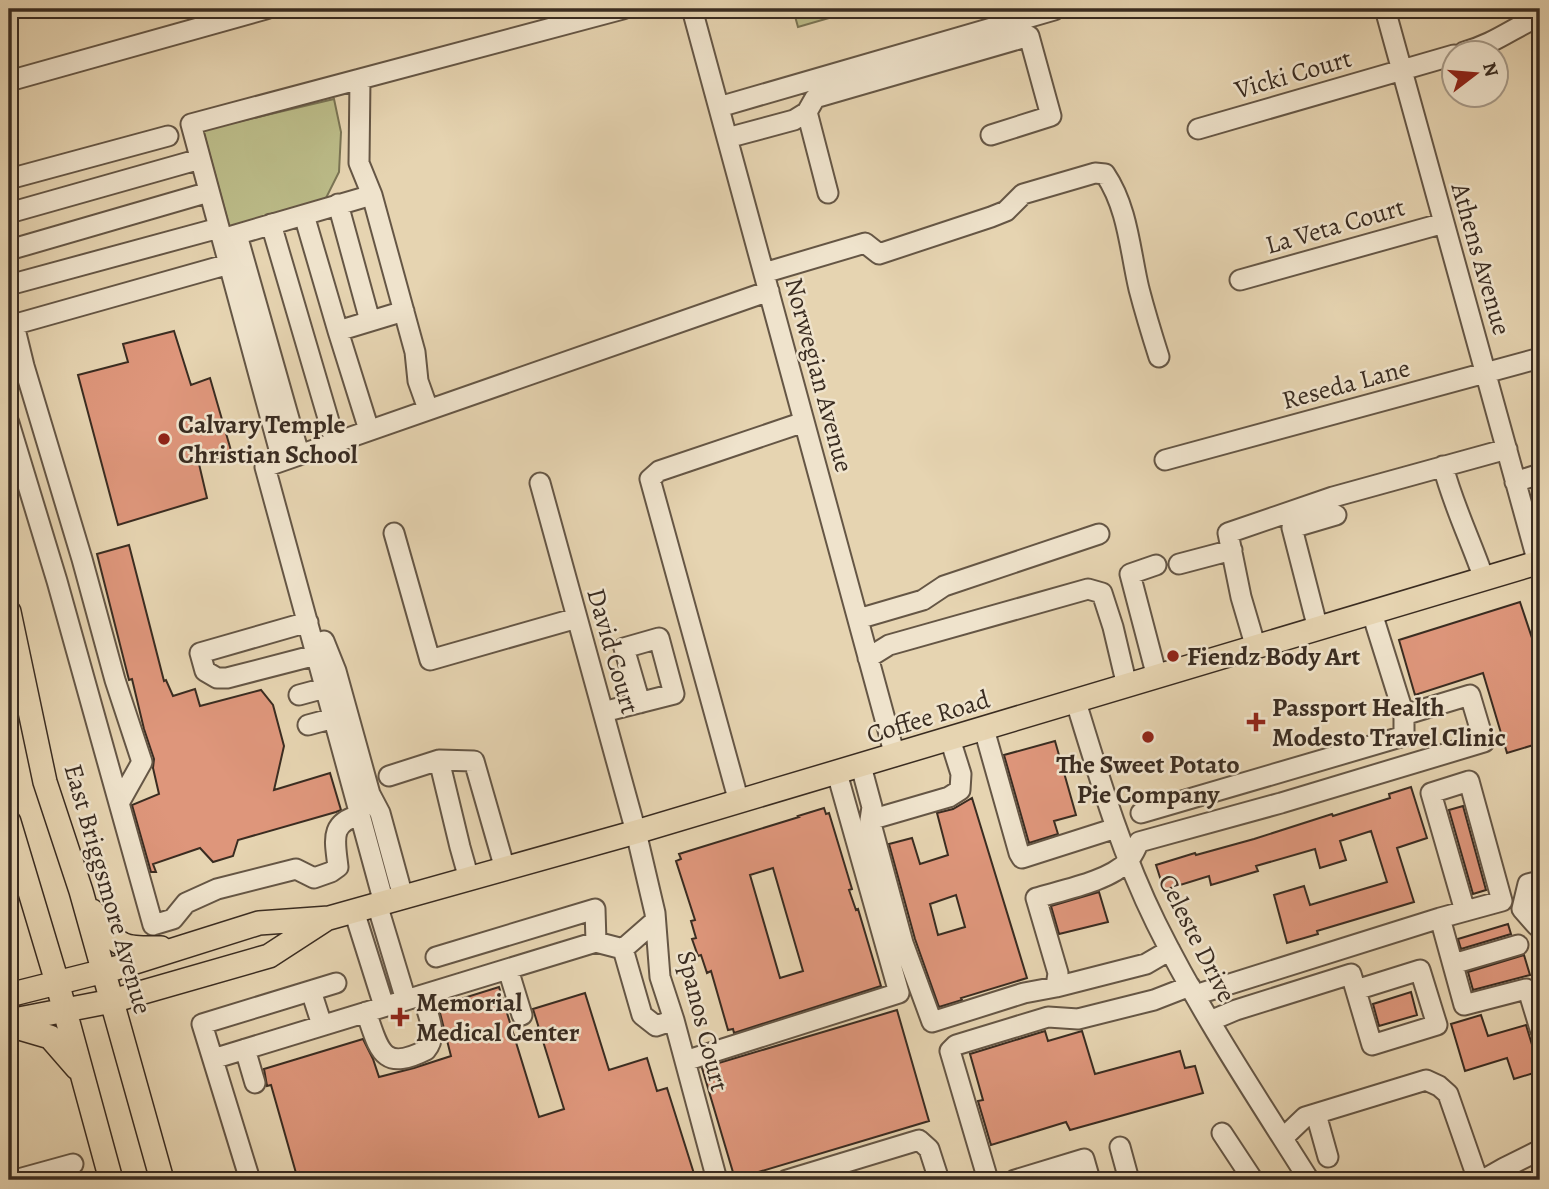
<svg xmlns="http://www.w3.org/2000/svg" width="1549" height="1189" font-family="Alegreya,serif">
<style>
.green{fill:#bb8;stroke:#7a7454;stroke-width:2}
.building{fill:#de967b;stroke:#3a2c21;stroke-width:2;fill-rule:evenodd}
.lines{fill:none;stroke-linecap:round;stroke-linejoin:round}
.minor-casing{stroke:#655645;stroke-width:23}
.major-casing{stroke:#3a2c21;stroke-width:26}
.minor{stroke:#efe3cc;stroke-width:19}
.major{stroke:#e6d4b1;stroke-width:23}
.poi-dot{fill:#8f2418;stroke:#efe3cc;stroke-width:2.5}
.labels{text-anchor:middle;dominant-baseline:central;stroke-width:5;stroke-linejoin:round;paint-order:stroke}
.street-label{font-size:26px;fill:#3a2c21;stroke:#efe3cc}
.poi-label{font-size:26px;font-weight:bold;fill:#3a2c21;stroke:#efe3cc;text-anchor:start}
</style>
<rect width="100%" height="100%" fill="#e6d4b1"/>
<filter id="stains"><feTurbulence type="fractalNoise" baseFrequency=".00286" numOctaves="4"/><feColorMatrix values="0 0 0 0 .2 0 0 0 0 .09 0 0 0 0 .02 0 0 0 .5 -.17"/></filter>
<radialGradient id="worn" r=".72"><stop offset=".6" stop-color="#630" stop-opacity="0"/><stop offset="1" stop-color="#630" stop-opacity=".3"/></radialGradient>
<path class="green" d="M793 9H860L798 27Z
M334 99 341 132 339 172 324 202 230 229 203 130Z"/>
<path class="building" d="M174 331 191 385 210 378 232 454 199 464 207 498 118 525 78 375 128 362 123 344Z
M129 545 164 681 166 680 173 696 195 689 200 706 261 690 273 705 284 746 274 790 330 773 341 810 336 812 238 840 233 856 213 862 200 848 153 864 156 872H151L132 805 159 794 153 768 154 759 144 729 132 679 129 680 97 554Z
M1520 602 1540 662V663L1534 666 1540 686V743L1507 753 1483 673 1415 695 1399 640Z
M1055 741 1076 815 1054 821 1058 834 1029 843 1004 755Z
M1411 787 1427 838 1397 848 1414 902 1317 931 1318 934 1287 943 1274 895 1304 886 1310 905 1387 882 1371 831 1340 841 1346 860 1320 868 1315 849 1256 866 1258 871 1211 885 1209 876 1164 890 1156 865 1195 853 1196 855 1254 839 1332 814 1333 816 1390 798 1389 794Z
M972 798 1027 978 961 998 962 1000 939 1007 915 939 889 844 912 838 920 864 948 855 937 813 953 809ZM956 895 965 927 938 935 930 904Z
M1463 806 1486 890 1473 894 1449 810Z
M824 808 826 814 829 813 852 889 849 890 856 910 858 909 881 986 734 1033 733 1029 728 1030 711 971 707 973 701 955 698 956 692 939 696 938 691 921 695 920 676 861 681 859 679 854 799 817 798 816ZM773 868 803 971 780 978 750 875Z
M1099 892 1108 922 1059 934 1051 906Z
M1508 924 1511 934 1461 949 1458 939Z
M1524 955 1530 975 1473 990 1468 972Z
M499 987 539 1117 564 1109 533 1009 585 993 609 1070 647 1058 657 1091 667 1088 696 1180H302L299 1172 296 1173 271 1085 267 1086 264 1069 363 1039 373 1059 379 1077 414 1068 451 1056 438 1005 443 1002H451Z
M1411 992 1417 1015 1379 1026 1373 1004Z
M897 1010 929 1121 735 1179 702 1068Z
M1481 1015 1488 1036 1526 1025 1540 1071 1514 1079 1507 1058 1465 1071 1451 1024Z
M1045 1031 1048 1041 1082 1031 1095 1074 1180 1051 1185 1068 1195 1066 1203 1093 1070 1130 1066 1122 991 1145 978 1101 983 1100 970 1054Z"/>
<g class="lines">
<defs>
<path id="minor" d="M692 9 895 756
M1385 9 1538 563
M1464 52C1494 44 1513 28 1540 16
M360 79 359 163 372 195 415 352 418 381 428 409
M9 81 266 9
M719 107 1054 10
M807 112 828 193
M1198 129 1454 55
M727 138 794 120 807 112 815 98 1029 36 1051 116 991 135
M9 179 168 136
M338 204 370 321
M9 213 200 159
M304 215 338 331 369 430
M271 224 335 442
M237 235 299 454
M225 238 372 195
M9 250 209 192
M764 273 865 243 879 254 991 217 1006 211 1023 194 1095 173 1105 174C1128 208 1130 251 1139 289 1145 312 1152 335 1159 357
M1240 280 1444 223
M9 285 219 228
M14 325 24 366 82 559 115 680 142 762 119 803
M9 326 229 264
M338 331 404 311
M9 423 57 581 153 925 173 919 186 903 217 889 296 869 314 878 331 872 338 867C335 840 329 823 360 815
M282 460 191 124 623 9
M1165 460 1540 358
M1443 466C1453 505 1471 541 1484 579
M1515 482 1540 474
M540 483 636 832 655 913 660 977 674 1020 717 1180
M394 533 430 660 577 618
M1179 564 1232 550
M1156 565 1130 574 1157 677
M858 619 923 600 944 586 1099 534
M308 622 200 653 205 671 217 678H227L316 655
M1318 629 1292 528 1336 515
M324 641 336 671 370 794 380 813 403 897
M1256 648 1241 597 1228 533 1333 497 1507 449
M868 658 889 645 1088 589 1102 593 1113 627 1127 686
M299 695 325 688
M1076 702C1099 777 1121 852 1156 923 1200 1012 1256 1096 1309 1180
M603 712 674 694 659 638 624 648 640 703
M308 725 334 718
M984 729 1019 853 1022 858 1116 828
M439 760 460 847 469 879
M861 766 872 807 870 820 949 797 960 790 961 774 950 739
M389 776 439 760 474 761 505 869
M739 802 650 479 659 471 804 422
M1141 813 1404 736V715
M870 820 903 943 932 1022 1024 993 1056 987 1146 964 1170 950
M1540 881 1528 884 1522 909 1537 926 1540 927
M384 903 265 467 769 291
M377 904 406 1000
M354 911 384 1006
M1440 918 1464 1005 1526 989 1529 993 1540 1029
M623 949 642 1015 656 1026 674 1020
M623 949 655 921
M436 957 595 909 596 942
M1453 964 1518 945
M508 969 522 1015
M1056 987 1058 973 1036 898C1063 890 1110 881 1128 861 1133 856 1136 848 1139 842L1281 803 1484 742 1470 695 1404 715 1372 613
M311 991 322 1025
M1195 995 1440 918 1502 901 1469 781 1431 793 1465 911
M366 1012C379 1048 381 1073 426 1050 439 1035 427 1012 422 995
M1210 1021 1236 1010 1351 974 1372 1045 1437 1025 1420 970 1356 990
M245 1049 255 1083
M213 1059 596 942 623 949
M685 1061 899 993 837 773
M1316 1114 1328 1157
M1222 1133 1253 1180
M1283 1138 1305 1117 1426 1080 1439 1086 1448 1094 1478 1180
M1120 1147 1129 1180
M15 1180 73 1164
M250 1180 202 1024 336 983
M787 1180 919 1140 929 1149 939 1180
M988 1180 950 1051 956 1045 1048 1017 1078 1019 1154 1000 1190 986
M1015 1180 1084 1159 1090 1180
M1483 1180 1504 1168 1540 1150"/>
<path id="major" d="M9 612 45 782 81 891 162 1180
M9 822 57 982 111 1180
M92 911C98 922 110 938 122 944 131 949 150 948 161 948
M9 995 116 968 259 923 329 918 636 832 1540 562
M9 1021 112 1001 269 956 326 919
M9 1025 50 1037 77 1068"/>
</defs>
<use href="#minor" class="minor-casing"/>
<use href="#major" class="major-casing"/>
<use href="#minor" class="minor"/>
<use href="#major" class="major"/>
</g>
<g class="poi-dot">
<circle cx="164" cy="439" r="7"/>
<circle cx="1173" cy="656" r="7"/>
<path d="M1252.5 711.5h7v7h7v7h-7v7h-7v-7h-7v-7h7z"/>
<circle cx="1148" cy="737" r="7"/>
<path d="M396.5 1006.5h7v7h7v7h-7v7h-7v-7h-7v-7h7z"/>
</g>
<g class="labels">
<g class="street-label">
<text transform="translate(1293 74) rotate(-16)">Vicki Court</text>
<text transform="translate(1335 226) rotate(-16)">La Veta Court</text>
<text transform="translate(1481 259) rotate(74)">Athens Avenue</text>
<text transform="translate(819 375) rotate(75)">Norwegian Avenue</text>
<text transform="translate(1346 384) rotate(-15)">Reseda Lane</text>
<text transform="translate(613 651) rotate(74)">David Court</text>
<text transform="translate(928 717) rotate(-17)">Coffee Road</text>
<text transform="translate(108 889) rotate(74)">East Briggsmore Avenue</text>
<text transform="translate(1197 938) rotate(63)">Celeste Drive</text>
<text transform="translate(703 1021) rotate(76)">Spanos Court</text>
</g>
<g class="poi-label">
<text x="178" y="424">Calvary Temple<tspan x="178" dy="30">Christian School</tspan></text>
<text x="1187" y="656">Fiendz Body Art</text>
<text x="1272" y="707">Passport Health<tspan x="1272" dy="30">Modesto Travel Clinic</tspan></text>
<text x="1148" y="764" text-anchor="middle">The Sweet Potato<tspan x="1148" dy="30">Pie Company</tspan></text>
<text x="416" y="1002">Memorial<tspan x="416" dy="30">Medical Center</tspan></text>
</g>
</g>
<rect width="1549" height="1189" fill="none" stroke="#e6d4b1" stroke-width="35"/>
<rect x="10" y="10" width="1528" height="1168" fill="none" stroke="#3a2c21" stroke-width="3.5"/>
<rect x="18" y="18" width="1514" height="1154" fill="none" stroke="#3a2c21" stroke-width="2"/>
<g transform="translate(1475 74) rotate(74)"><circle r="33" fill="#efe3cc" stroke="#a79a88" stroke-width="2"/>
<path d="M0-5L12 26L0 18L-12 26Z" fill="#8f2418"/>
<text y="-10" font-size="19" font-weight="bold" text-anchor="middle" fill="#3a2c21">N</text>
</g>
<rect width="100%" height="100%" filter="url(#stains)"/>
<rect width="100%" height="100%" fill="url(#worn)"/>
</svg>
